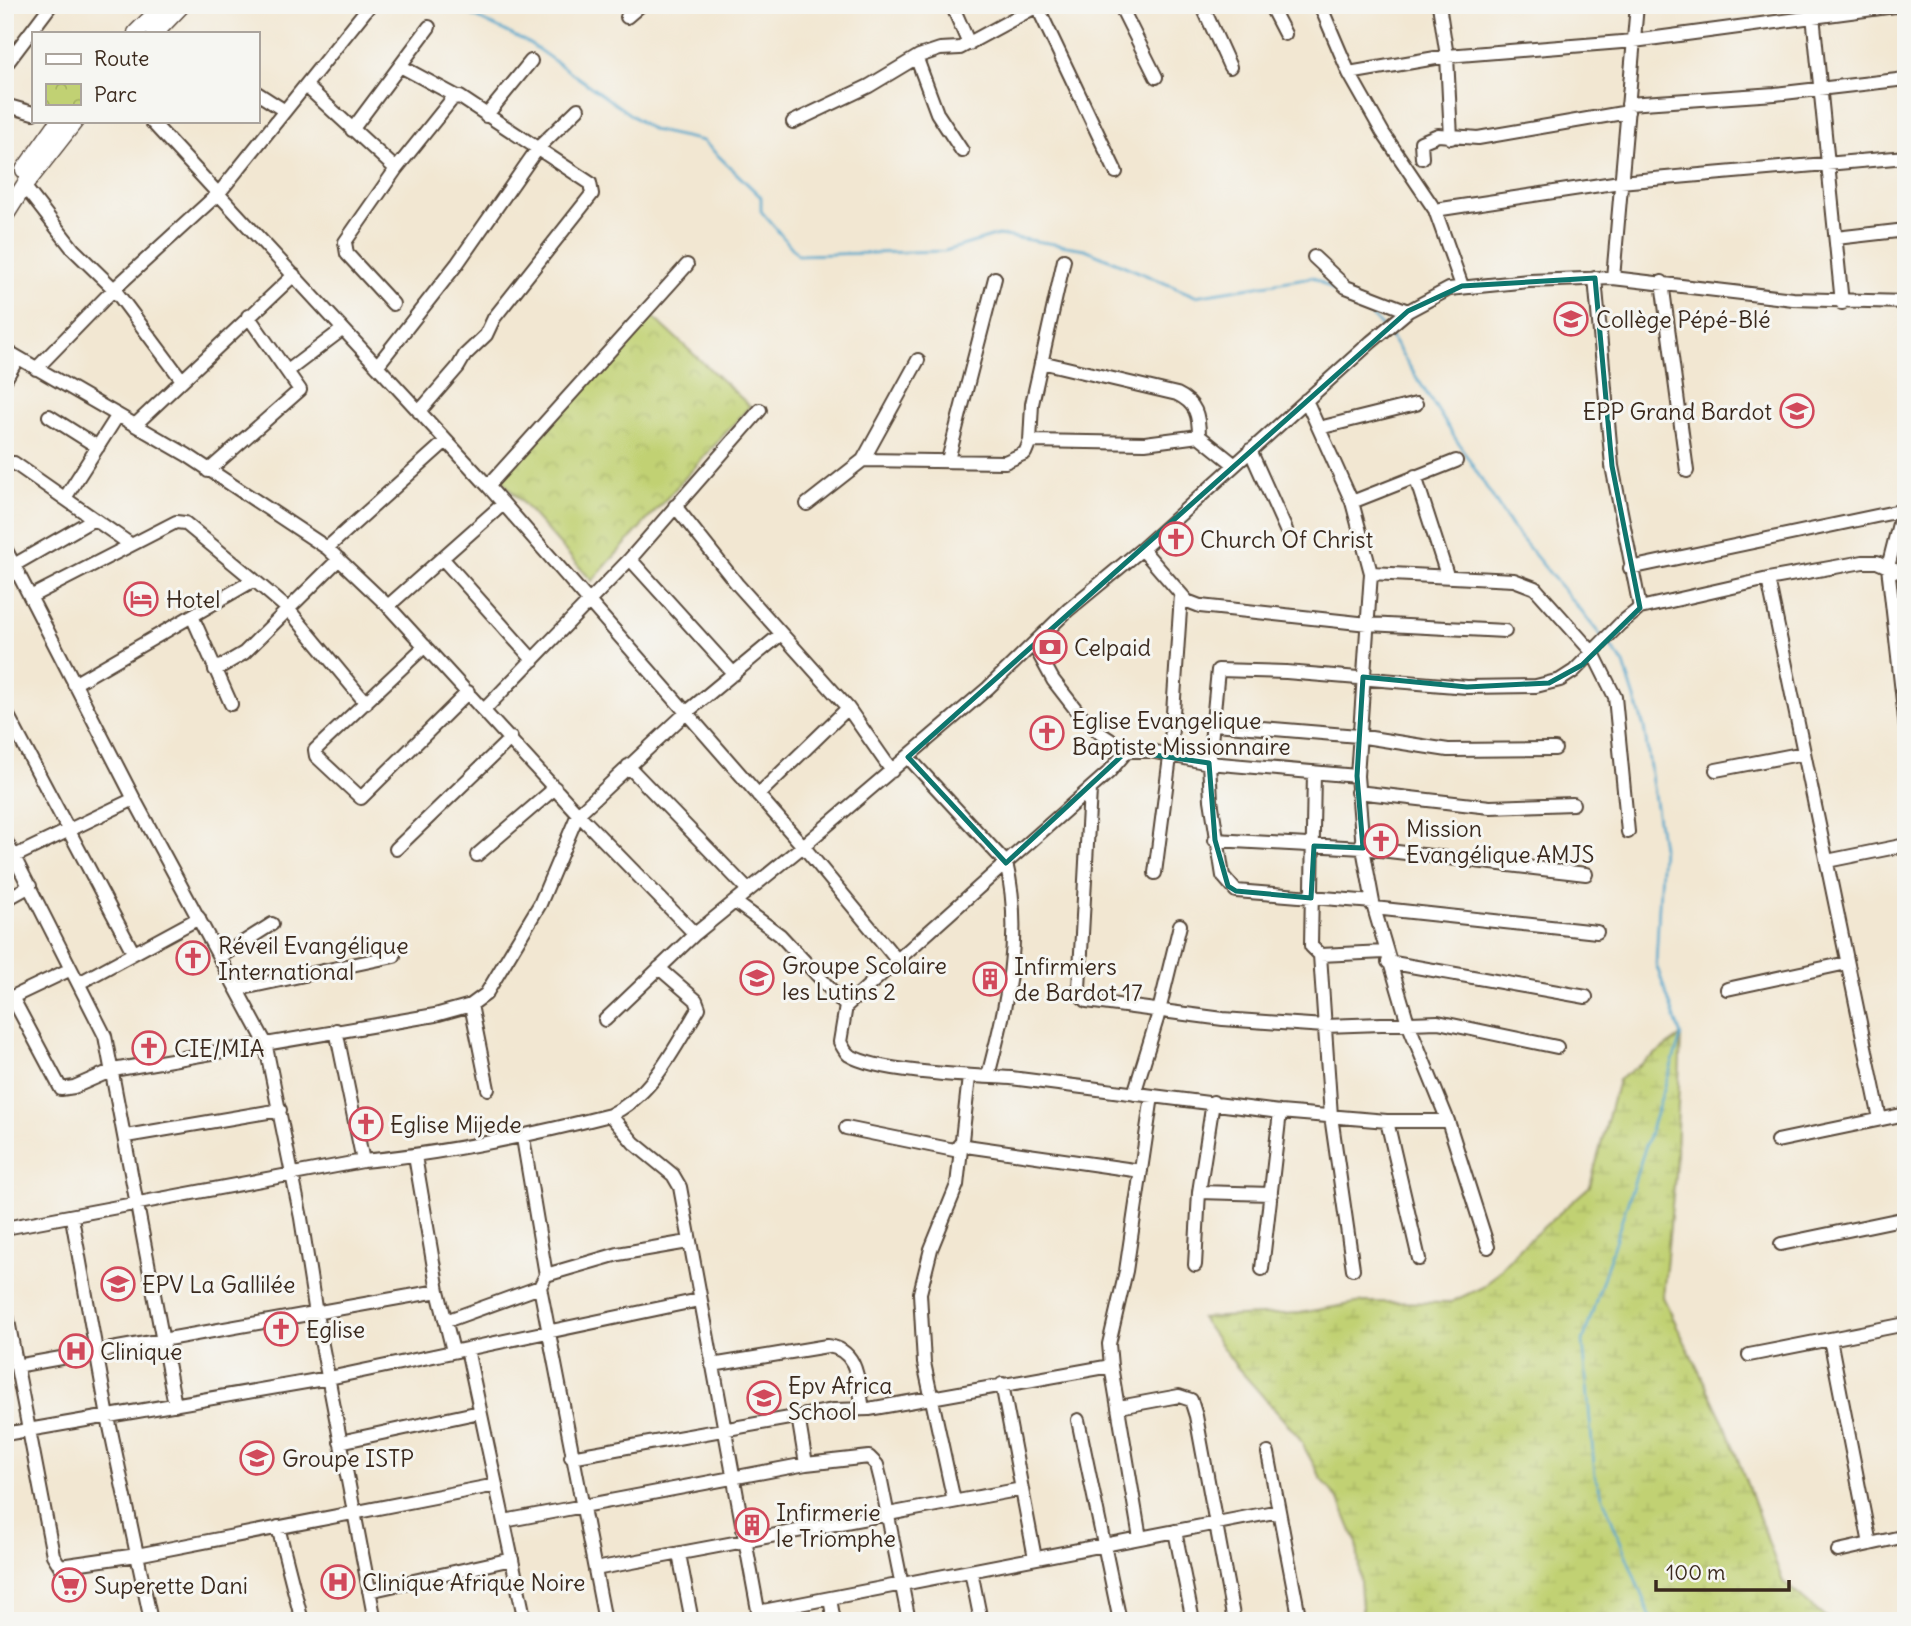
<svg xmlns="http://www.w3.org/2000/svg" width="1911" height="1626" font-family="Delius,sans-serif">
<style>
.wetland{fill:url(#wetland-marsh);stroke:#7e7e48;stroke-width:2}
.park{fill:url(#park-crowns);stroke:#7e7e48;stroke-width:2}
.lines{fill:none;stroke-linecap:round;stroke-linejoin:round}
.stream{stroke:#4ea4cb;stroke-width:2.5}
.minor-casing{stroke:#564639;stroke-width:16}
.major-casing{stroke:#564639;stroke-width:19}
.minor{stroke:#fff;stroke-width:12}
.major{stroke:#fff;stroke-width:16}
.marked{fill:none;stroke:#0f766e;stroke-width:5;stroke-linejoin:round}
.labels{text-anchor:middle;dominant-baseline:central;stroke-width:6;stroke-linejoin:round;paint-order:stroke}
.poi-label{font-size:23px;fill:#3b2a1e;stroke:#f6f6f2;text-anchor:start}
</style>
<defs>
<pattern id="wetland-marsh" width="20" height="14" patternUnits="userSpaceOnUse" patternTransform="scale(1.75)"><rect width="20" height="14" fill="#c1d173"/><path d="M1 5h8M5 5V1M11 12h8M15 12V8" fill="none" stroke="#a7b463"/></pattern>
<pattern id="park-crowns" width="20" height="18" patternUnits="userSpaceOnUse" patternTransform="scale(1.75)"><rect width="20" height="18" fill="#c1d173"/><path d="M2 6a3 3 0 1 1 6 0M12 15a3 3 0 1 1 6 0" fill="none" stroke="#a7b463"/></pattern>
</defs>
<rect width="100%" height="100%" fill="#f6f6f2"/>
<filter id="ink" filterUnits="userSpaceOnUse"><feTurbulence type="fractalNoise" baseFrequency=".0143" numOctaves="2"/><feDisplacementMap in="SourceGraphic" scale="14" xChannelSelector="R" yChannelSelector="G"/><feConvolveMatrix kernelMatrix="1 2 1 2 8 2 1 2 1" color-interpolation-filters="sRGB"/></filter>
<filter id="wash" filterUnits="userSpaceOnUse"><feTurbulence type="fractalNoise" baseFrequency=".00686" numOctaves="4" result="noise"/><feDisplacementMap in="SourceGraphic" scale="28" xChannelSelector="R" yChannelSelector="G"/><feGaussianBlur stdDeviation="1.57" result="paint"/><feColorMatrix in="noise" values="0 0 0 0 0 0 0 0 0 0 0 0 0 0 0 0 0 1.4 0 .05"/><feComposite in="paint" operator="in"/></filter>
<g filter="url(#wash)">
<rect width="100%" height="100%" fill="#f2e7d2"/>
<path class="wetland" d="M1681 1036 1675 1175 1663 1297 1726 1427 1783 1582 1829 1621H1363L1357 1544 1340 1502 1321 1478 1298 1436 1237 1367 1201 1318 1300 1313 1362 1302 1449 1303 1485 1286 1520 1248 1590 1186 1618 1080Z"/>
<path class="park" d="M650 314 750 406 592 581 501 479Z"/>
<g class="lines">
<path class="stream" d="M451 5 529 43 652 130 703 141 761 197V211L798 255 945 251 998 235 1085 249 1195 296 1313 277 1369 313 1382 327
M1389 334 1511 526 1602 637
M1607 642 1624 664 1644 727 1662 847 1656 964 1681 1036 1583 1341 1595 1477 1652 1621"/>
</g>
</g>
<g filter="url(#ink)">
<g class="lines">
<defs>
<path id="minor" d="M952 5 969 44
M1120 5 1156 77
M1202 5 1230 67
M1270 5 1285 34
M1320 5 1349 73 1383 133 1435 210 1462 286
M1439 5 1447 56 1451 138
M1812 5 1842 303
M1037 6 1116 172
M627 17 641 5
M917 59 937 113 962 151
M5 66 51 5
M402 67 456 96
M1349 73 1447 56 1634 41 1903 5
M306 86 396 169
M257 93 285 111
M1628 104 1775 94 1906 79
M5 105 33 113
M486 116 531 61
M151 121 488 486 803 846 988 688 1068 610 1142 549 1371 342 1408 311 1449 289 1529 281 1613 278 1793 299 1906 302
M793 122 869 86 919 56 940 49 960 48 1039 5
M352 130 429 27
M1422 158 1421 142 1438 135 1478 138 1628 112
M24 186 73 249 114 289 182 380
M1435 210 1620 182 1906 157
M1836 238 1906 230
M1314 257 1346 287 1408 311
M1595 278 1612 466 1640 608
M1613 278 1637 5
M1662 282 1687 471
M393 304 347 254 345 242 396 169 453 98 460 97 590 183 592 194 494 318 486 335 465 355 458 367 419 412
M5 350 187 455 327 548 388 606 578 814 695 934
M1041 362 1177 394C1196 403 1199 415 1199 436
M377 366 457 264 538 148 578 109
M36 369 114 289 219 193 370 5
M289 370 343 329
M5 380 18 358
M1306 400 1352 502 1371 573 1357 776 1363 848 1374 908 1408 1023 1448 1121 1488 1247
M49 416 98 447
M135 425 294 275
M1319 428 1416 404
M1030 441 1145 443 1199 436 1235 465
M1250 450 1286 530
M863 460 918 360
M948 460 995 278
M14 463 130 544
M208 471 300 390 248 316
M1415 476 1447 575
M488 486 687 265
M1906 496 1888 567 1906 728
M65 498 118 415
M1352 502 1456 461
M807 504 863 460 1005 462 1025 453 1030 441 1032 404 1064 260
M675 506 737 584 848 708
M5 548 134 799 265 1042 301 1218 316 1314 375 1621
M327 548 446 441
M1142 549 1187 601 1200 606 1368 624 1505 631
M442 558 533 660
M630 559 734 674
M14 565 94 519
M1630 568 1900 511
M1371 573 1514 580 1535 588 1593 653 1615 697 1628 832
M1768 579 1880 1119
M30 597 176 522 185 523 254 580
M388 606 503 504
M192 616 231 704
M1034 645 1053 680 1077 711 1101 734 1127 751H1150L1209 763 1357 776
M425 646 315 750 316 756 361 798 468 692
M215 670 244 653 339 559
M74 684 254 580 289 610 366 703
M5 710 133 952
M484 710 630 559 760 410
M1215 724 1358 736 1448 750 1555 749
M908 757 1006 863 1109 772 1127 751
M628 766 748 890
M1716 770 1804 753
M1314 772 1311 946 1320 955 1385 952
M1090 790 1079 988 1081 996 1087 1001 1223 1019 1325 1026 1438 1022 1557 1047
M1357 792 1490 807 1573 804
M758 795 848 708 892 771
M5 839 105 1036 175 1405
M1215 840 1363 848 1586 874
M396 849 511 738
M477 855 555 788
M15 856 134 799
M1827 861 1906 845
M1155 873 1170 757 1181 595
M5 900 30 886
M735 902 780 935 846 1006 840 1042C843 1047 845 1052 849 1055 878 1073 975 1076 1011 1078L1280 1112 1387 1121H1448
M1373 902 1236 891 1223 876 1211 800 1209 763 1218 670 1286 672 1467 687 1536 686 1560 680 1574 671 1620 624 1640 608 1768 579 1863 562H1877L1906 575
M1374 908 1597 932
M1320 955 1331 1116 1353 1269
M220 957 272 924
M1388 962 1586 997
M79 983 199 918
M238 989 394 956
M1727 989 1847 963
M12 997 61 1089 74 1087 113 1070 435 1015 471 1005 486 994 540 904 578 814 687 712 781 634
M6 1000 71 969
M471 1005 488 1089
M846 1006 1006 863C1024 935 1006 1006 988 1076
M605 1020 695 934 803 846 897 960
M336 1030 363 1161
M1134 1094 1157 1019 1180 925
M610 1115C654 1094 674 1048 699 1008L696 1000 659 968
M1387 1121 1419 1259
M846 1128 959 1151
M126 1136 280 1110
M523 1138 546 1275
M1777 1141 1906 1114
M959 1145 1141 1171
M415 1156 438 1291 453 1351
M1199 1192 1213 1102
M72 1218 108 1417 151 1621
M5 1228 363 1161C447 1153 528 1136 610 1115L634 1143 673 1175 680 1187 760 1621
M1781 1244 1906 1218
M1195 1265 1199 1192 1271 1194
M1262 1269 1280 1112
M540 1287 605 1621
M5 1305 53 1555 60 1566 137 1555 496 1485
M446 1321 540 1287 546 1275 618 1254 688 1242
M1830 1339 1870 1544
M467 1349 525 1621
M1749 1355 1906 1324
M712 1365 827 1346C859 1349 858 1383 863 1409
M16 1366 438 1291
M1111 1366 1109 1344 1126 1271 1152 1096
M1002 1384 1035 1558
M1119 1407 1179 1396 1191 1400 1196 1416 1234 1621
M798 1416 806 1464
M1078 1420 1120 1621
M5 1434 329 1378 699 1300
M340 1442 480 1412
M1268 1453 1300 1621
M571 1457 834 1410 869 1409 1111 1366 1140 1538
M954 1501 924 1363 920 1293 931 1249 957 1185 969 1077
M504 1521 806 1464 869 1457 877 1465 881 1481 909 1621
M278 1527 302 1621
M1175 1531 1193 1621
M1838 1551 1906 1536
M679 1554 692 1621
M595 1569 1022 1489
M971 1571 981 1621
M369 1591 512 1559
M830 1599 834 1621
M758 1612 1279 1511"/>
<path id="major" d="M136 33 164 5
M155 33 182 5
M24 170 59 121
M5 216 24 186 75 121"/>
</defs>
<use href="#minor" class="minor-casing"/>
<use href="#major" class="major-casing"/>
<use href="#minor" class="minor"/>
<use href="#major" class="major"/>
</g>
</g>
<path class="marked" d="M1595 278 1612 466 1640 608 1582 665 1549 683 1467 687 1363 677 1357 776 1363 848 1314 846 1311 898 1236 891 1228 886 1215 840 1209 763 1127 751 1006 863 908 757 1408 311 1462 286Z"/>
<defs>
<symbol id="school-ring" viewBox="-11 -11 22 22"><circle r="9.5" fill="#f6f6f2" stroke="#d1495b" stroke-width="1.5"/><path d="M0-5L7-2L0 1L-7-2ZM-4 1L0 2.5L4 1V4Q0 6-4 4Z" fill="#d1495b"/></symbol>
<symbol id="church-ring" viewBox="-11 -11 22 22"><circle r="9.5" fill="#f6f6f2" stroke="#d1495b" stroke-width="1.5"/><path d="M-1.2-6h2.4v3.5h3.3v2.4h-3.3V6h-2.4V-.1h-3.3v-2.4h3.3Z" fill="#d1495b"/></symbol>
<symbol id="hotel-ring" viewBox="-11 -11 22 22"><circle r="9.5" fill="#f6f6f2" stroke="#d1495b" stroke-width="1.5"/><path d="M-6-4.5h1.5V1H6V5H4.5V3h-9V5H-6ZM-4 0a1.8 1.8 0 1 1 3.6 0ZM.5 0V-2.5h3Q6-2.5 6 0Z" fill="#d1495b"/></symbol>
<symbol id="bank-ring" viewBox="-11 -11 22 22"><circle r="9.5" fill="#f6f6f2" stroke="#d1495b" stroke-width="1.5"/><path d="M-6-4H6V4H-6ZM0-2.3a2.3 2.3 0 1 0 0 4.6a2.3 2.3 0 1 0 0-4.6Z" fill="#d1495b"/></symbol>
<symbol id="building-ring" viewBox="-11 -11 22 22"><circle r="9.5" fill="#f6f6f2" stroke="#d1495b" stroke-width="1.5"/><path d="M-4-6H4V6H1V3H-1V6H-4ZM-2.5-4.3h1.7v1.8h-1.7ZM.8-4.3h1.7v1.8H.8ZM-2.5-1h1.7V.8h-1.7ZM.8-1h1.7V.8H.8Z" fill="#d1495b"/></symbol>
<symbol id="hospital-ring" viewBox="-11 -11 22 22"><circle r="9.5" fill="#f6f6f2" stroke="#d1495b" stroke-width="1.5"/><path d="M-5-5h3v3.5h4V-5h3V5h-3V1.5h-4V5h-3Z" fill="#d1495b"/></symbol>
<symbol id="supermarket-ring" viewBox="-11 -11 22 22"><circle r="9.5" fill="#f6f6f2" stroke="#d1495b" stroke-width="1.5"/><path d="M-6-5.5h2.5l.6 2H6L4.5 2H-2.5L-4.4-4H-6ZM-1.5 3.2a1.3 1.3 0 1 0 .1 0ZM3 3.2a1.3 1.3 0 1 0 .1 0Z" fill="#d1495b"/></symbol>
</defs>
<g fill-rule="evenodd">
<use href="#school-ring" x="1552" y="300" width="38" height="38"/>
<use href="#school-ring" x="1778" y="392" width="38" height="38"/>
<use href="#church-ring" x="1157" y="520" width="38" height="38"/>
<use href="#hotel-ring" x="122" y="580" width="38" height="38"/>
<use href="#bank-ring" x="1031" y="628" width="38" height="38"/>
<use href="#church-ring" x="1028" y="714" width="38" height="38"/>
<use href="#church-ring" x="1362" y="822" width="38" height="38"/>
<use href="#church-ring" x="174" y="939" width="38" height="38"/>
<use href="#school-ring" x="738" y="959" width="38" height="38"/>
<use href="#building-ring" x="971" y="960" width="38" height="38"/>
<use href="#church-ring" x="130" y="1029" width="38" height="38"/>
<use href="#church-ring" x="347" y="1105" width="38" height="38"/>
<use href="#school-ring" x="99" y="1265" width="38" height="38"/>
<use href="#church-ring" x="262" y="1310" width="38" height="38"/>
<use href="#hospital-ring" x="57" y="1332" width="38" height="38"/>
<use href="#school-ring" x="745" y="1379" width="38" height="38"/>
<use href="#school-ring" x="238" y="1439" width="38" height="38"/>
<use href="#building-ring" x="733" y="1506" width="38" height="38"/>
<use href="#hospital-ring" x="319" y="1563" width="38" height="38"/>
<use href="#supermarket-ring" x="50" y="1566" width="38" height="38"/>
</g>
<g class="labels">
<g class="poi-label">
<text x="1596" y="319">Collège Pépé-Blé</text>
<text x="1772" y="411" text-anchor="end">EPP Grand Bardot</text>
<text x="1200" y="539">Church Of Christ</text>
<text x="166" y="599">Hotel</text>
<text x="1074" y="647">Celpaid</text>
<text x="1072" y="720">Eglise Evangelique<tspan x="1072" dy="26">Baptiste Missionnaire</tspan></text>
<text x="1406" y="828">Mission<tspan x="1406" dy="26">Evangélique AMJS</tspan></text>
<text x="218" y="945">Réveil Evangélique<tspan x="218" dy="26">International</tspan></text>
<text x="782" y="965">Groupe Scolaire<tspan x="782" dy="26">les Lutins 2</tspan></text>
<text x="1014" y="966">Infirmiers<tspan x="1014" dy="26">de Bardot 17</tspan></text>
<text x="174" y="1048">CIE/MIA</text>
<text x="390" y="1124">Eglise Mijede</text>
<text x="142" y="1284">EPV La Gallilée</text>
<text x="306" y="1329">Eglise</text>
<text x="100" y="1351">Clinique</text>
<text x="788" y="1385">Epv Africa<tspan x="788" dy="26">School</tspan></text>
<text x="282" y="1458">Groupe ISTP</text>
<text x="776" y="1512">Infirmerie<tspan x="776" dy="26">le Triomphe</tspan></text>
<text x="362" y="1582">Clinique Afrique Noire</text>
<text x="94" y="1585">Superette Dani</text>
</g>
</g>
<rect width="1911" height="1626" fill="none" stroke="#f6f6f2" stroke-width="28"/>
<rect x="32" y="32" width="228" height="91" fill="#f6f6f2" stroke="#aba49d" stroke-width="2"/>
<rect x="46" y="54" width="35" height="10" fill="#ffffff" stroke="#aba49d" stroke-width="2"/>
<text x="94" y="66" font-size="21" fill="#3b2a1e">Route</text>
<rect x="46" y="84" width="35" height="21" fill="url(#park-crowns)" stroke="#aba49d" stroke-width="2"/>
<text x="94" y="102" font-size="21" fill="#3b2a1e">Parc</text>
<path d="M1656 1580v10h133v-10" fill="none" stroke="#3b2a1e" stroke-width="3.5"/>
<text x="1666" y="1580" font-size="21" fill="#3b2a1e" stroke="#f6f6f2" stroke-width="5" paint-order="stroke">100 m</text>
</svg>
